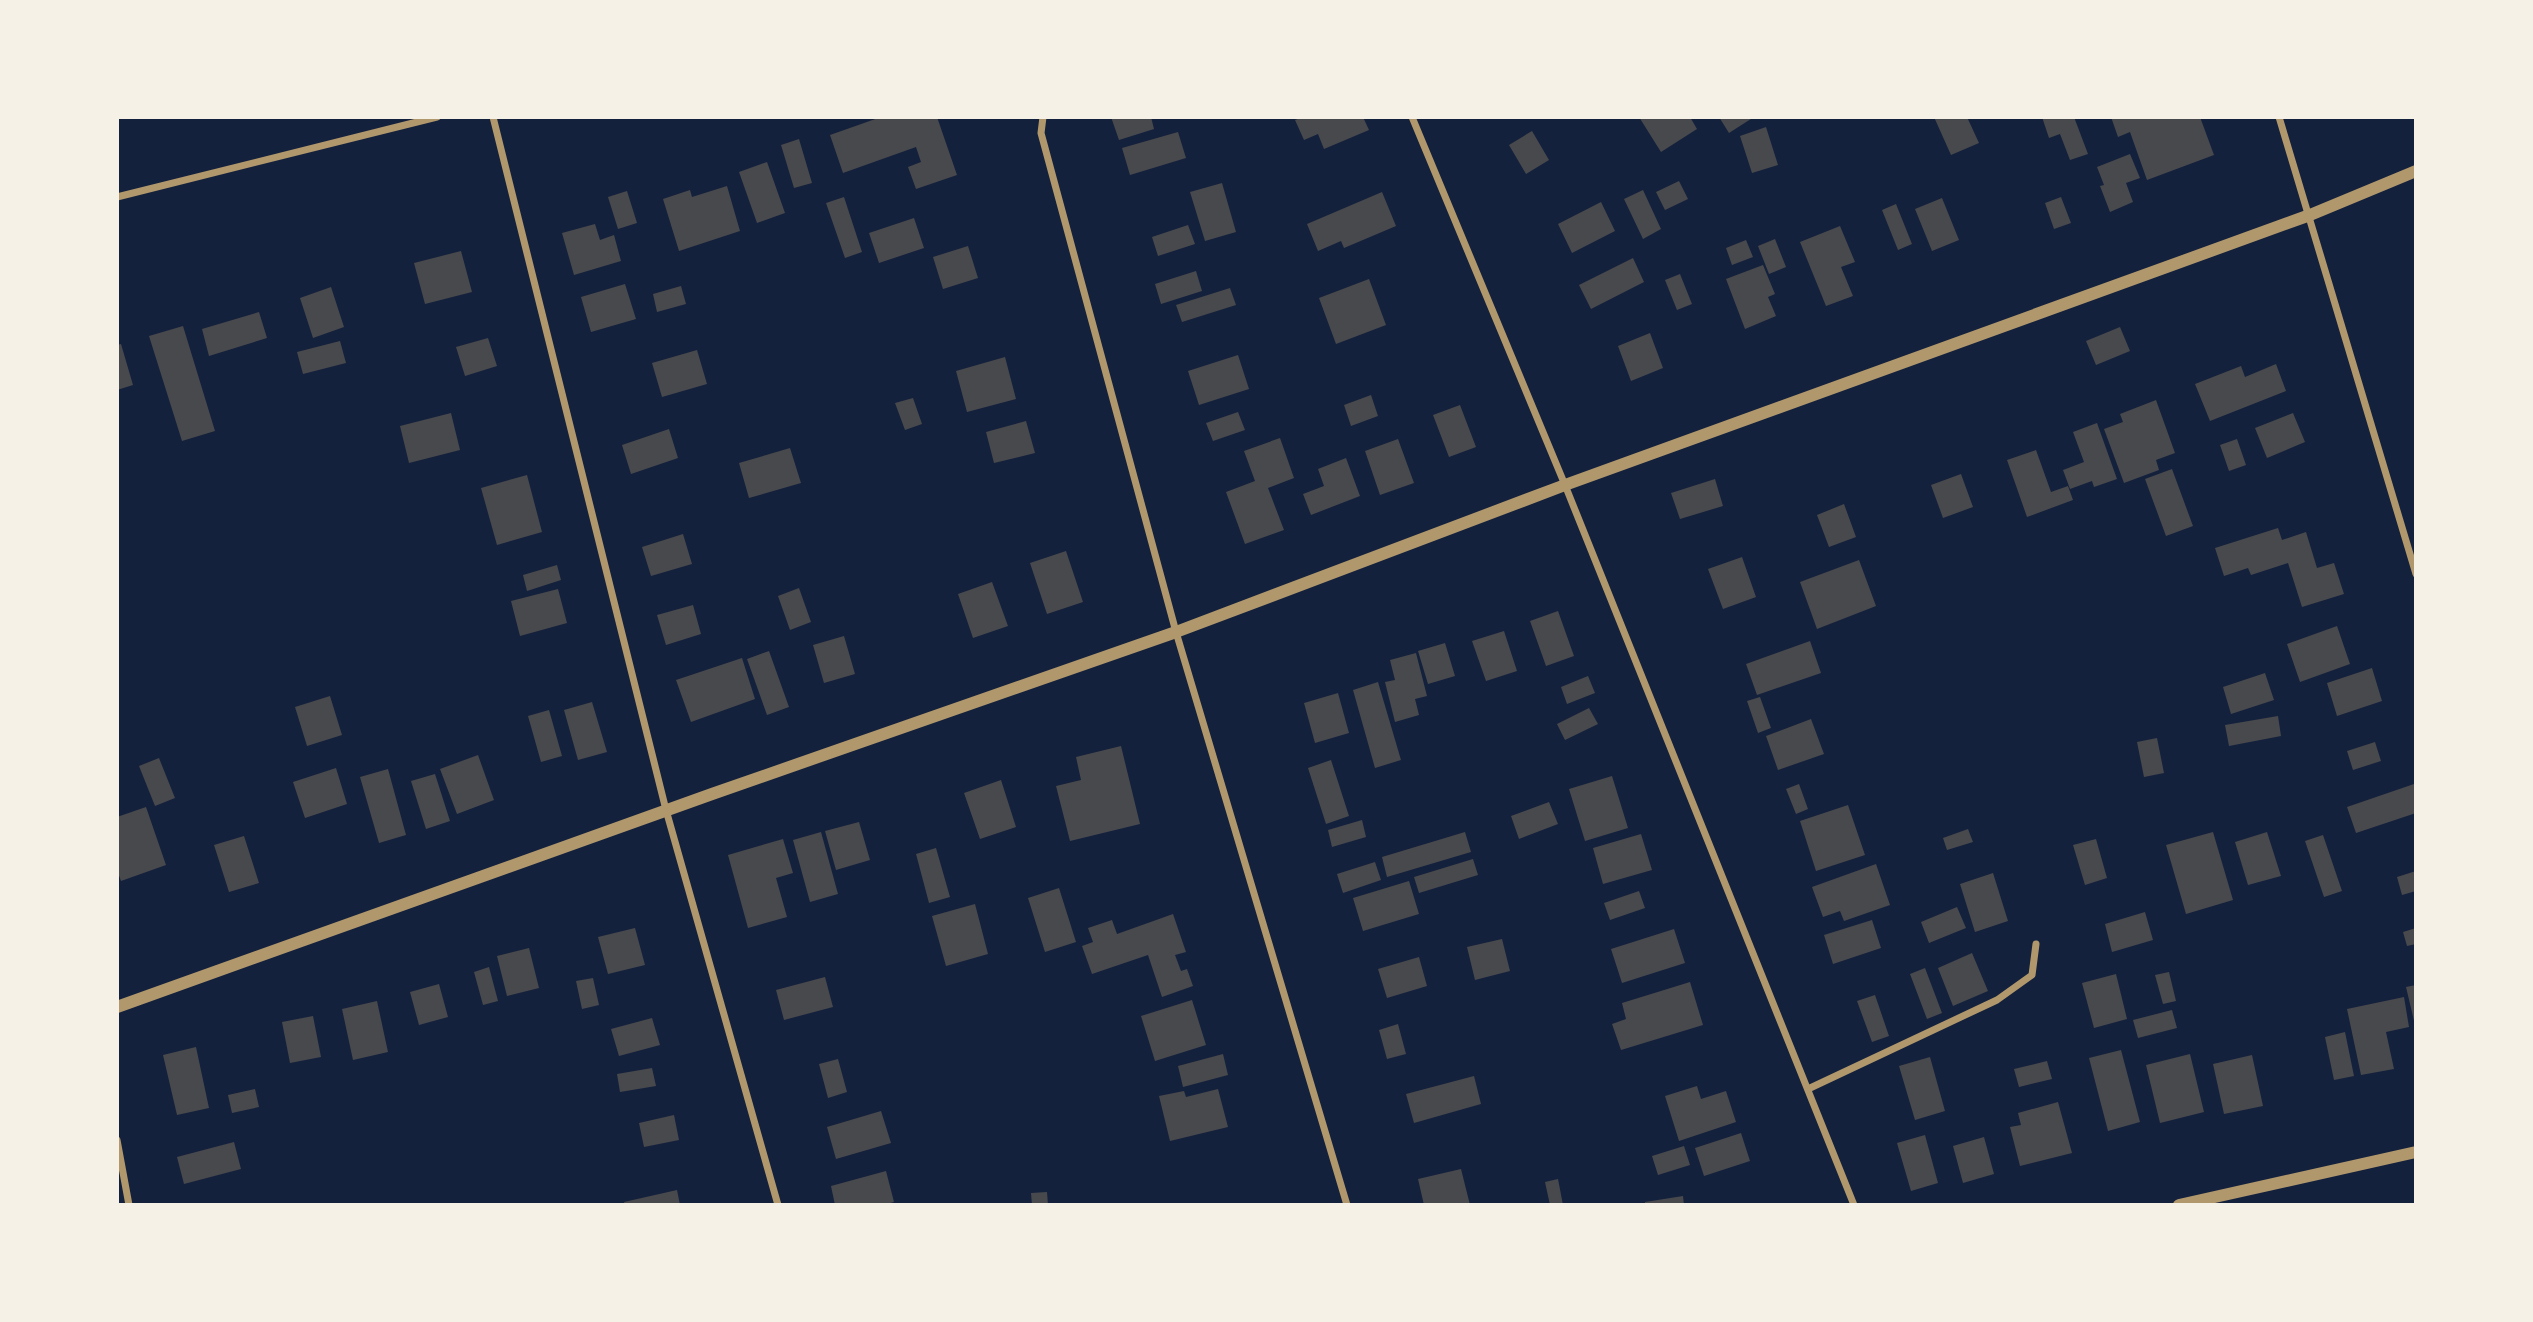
<svg xmlns="http://www.w3.org/2000/svg" width="2533" height="1322" font-family="'Fira Sans',sans-serif">
<style>
.building{fill:#48494c}
.lines{fill:none;stroke-linecap:round;stroke-linejoin:round}
.minor{stroke:#b1986c;stroke-width:7}
.tertiary{stroke:#b1986c;stroke-width:12}
</style>
<rect width="100%" height="100%" fill="#14213d"/>
<path class="building" d="M881 117H937L957 175 916 189 908 167 921 162 916 147 843 173 830 135Z
M1111 117H1151L1154 129 1119 140Z
M1303 117H1363L1369 130 1324 149 1318 134 1304 140 1295 120Z
M1639 117H1690L1697 129 1661 152Z
M1719 117H1754L1729 133Z
M1934 117H1967L1979 143 1951 155Z
M2042 117H2074L2088 154 2070 160 2060 134 2049 138Z
M2111 117H2200L2214 155 2147 180 2130 132 2118 137Z
M1766 127 1778 165 1752 173 1740 136Z
M1532 131 1549 160 1526 174 1509 145Z
M1178 132 1186 158 1130 175 1122 148Z
M799 139 812 183 794 188 781 145Z
M2130 154 2140 178 2126 183 2133 202 2110 212 2100 186 2104 185 2097 167Z
M767 162 785 213 757 223 739 172Z
M1679 181 1688 199 1665 210 1656 192Z
M1222 183 1236 232 1205 241 1190 192Z
M727 186 740 231 679 251 663 199 690 190 692 197Z
M1643 190 1661 229 1643 239 1624 199Z
M627 191 637 223 618 229 608 197Z
M1382 192 1396 226 1344 248 1341 241 1318 251 1307 224Z
M844 197 862 252 845 258 826 203Z
M2061 197 2071 223 2054 229 2045 203Z
M1942 198 1959 240 1932 251 1915 209Z
M1601 202 1615 231 1572 253 1558 224Z
M1896 204 1912 244 1898 250 1882 210Z
M914 218 924 248 879 263 869 233Z
M595 224 600 240 614 235 621 261 574 275 562 233Z
M1188 225 1195 244 1158 256 1152 237Z
M1840 226 1855 262 1841 267 1853 296 1826 306 1800 242Z
M1775 239 1786 267 1769 274 1758 246Z
M1746 240 1753 257 1732 265 1726 248Z
M968 246 978 278 943 289 933 257Z
M461 251 472 292 425 304 414 263Z
M1633 258 1644 282 1591 309 1579 285Z
M1763 265 1775 294 1768 297 1776 316 1745 329 1726 279Z
M1196 271 1202 291 1161 304 1155 284Z
M1680 274 1692 304 1677 310 1665 280Z
M1369 279 1386 325 1336 344 1319 298Z
M625 284 636 319 591 332 581 297Z
M681 286 686 304 657 312 653 294Z
M331 287 344 327 313 338 300 298Z
M1230 288 1236 305 1182 322 1176 305Z
M259 312 267 338 209 356 202 329Z
M183 326 215 431 182 441 149 336Z
M2120 327 2130 351 2096 365 2086 341Z
M1650 333 1663 368 1631 381 1618 346Z
M488 338 497 366 465 376 456 347Z
M340 341 346 363 303 374 297 352Z
M121 344 133 385 117 390V345Z
M697 350 707 384 662 397 652 363Z
M1238 355 1249 389 1199 405 1188 371Z
M1005 357 1016 399 967 412 956 371Z
M2276 364 2286 391 2210 421 2195 384 2241 366 2245 377Z
M1371 395 1378 416 1351 426 1344 405Z
M913 398 922 424 905 430 895 403Z
M2156 400 2175 453 2156 460 2159 470 2124 483 2104 429 2123 422 2120 414Z
M1460 405 1476 447 1449 457 1433 415Z
M1238 412 1245 430 1213 441 1206 423Z
M451 413 460 450 409 463 400 426Z
M2293 413 2305 442 2267 458 2255 428Z
M1026 421 1035 453 994 463 986 432Z
M2097 423 2117 479 2094 487 2092 481 2070 489 2063 470 2084 462 2073 432Z
M669 429 678 458 631 474 622 445Z
M1280 438 1294 478 1268 488 1284 530 1245 544 1226 492 1255 481 1244 451Z
M1398 439 1414 483 1380 495 1365 451Z
M2237 439 2246 465 2229 471 2220 445Z
M790 448 801 483 749 498 739 463Z
M2036 450 2051 492 2068 486 2073 500 2027 517 2007 460Z
M1346 458 1360 496 1311 515 1303 494 1324 486 1318 469Z
M2172 469 2193 526 2166 536 2145 479Z
M1961 474 1973 507 1943 518 1931 485Z
M527 475 542 532 497 545 481 488Z
M1715 479 1723 506 1680 519 1671 493Z
M1844 504 1856 537 1829 547 1817 515Z
M2278 528 2282 540 2306 532 2317 568 2334 563 2344 594 2302 607 2288 563 2251 575 2248 568 2224 576 2215 548Z
M683 534 692 564 651 576 642 547Z
M1066 551 1083 602 1047 614 1030 563Z
M1742 557 1756 597 1723 609 1708 569Z
M1859 560 1876 606 1817 629 1800 582Z
M557 565 561 580 527 591 523 575Z
M992 582 1008 626 973 638 958 594Z
M799 588 811 622 790 630 778 596Z
M558 589 567 623 520 636 511 601Z
M693 605 701 634 666 645 657 615Z
M1558 611 1574 656 1546 666 1530 621Z
M2337 626 2350 664 2300 682 2287 644Z
M1504 631 1517 671 1486 681 1472 641Z
M844 636 855 674 824 683 813 645Z
M1810 641 1821 673 1757 695 1746 664Z
M1445 643 1455 676 1428 684 1418 651Z
M769 651 789 707 767 715 747 659Z
M1416 653 1427 696 1415 699 1419 715 1395 722 1385 682 1395 680 1390 660Z
M742 658 755 699 691 722 676 680Z
M2372 668 2382 701 2337 716 2327 683Z
M2265 673 2274 700 2231 714 2223 687Z
M1588 676 1595 693 1567 704 1561 687Z
M1378 682 1401 760 1375 768 1353 690Z
M1338 693 1349 733 1315 743 1304 703Z
M330 696 342 735 307 746 295 707Z
M1760 697 1771 728 1758 733 1747 701Z
M592 702 607 752 578 760 564 710Z
M1589 708 1598 724 1565 740 1557 724Z
M549 710 562 756 541 762 528 716Z
M2278 716 2281 736 2229 746 2225 725Z
M1811 719 1824 754 1778 770 1766 736Z
M2157 738 2164 773 2144 777 2137 742Z
M2375 742 2381 761 2353 770 2347 751Z
M1121 746 1140 824 1070 841 1056 786 1081 780 1076 757Z
M478 755 494 800 457 814 440 769Z
M159 758 175 798 155 806 139 766Z
M1331 760 1349 816 1326 824 1308 768Z
M336 768 347 804 305 818 293 782Z
M388 769 406 835 379 843 360 777Z
M435 774 450 821 426 829 411 781Z
M1612 776 1628 828 1585 841 1569 789Z
M1001 780 1016 827 980 839 964 793Z
M1799 784 1808 809 1796 814 1786 789Z
M2414 784 2416 813 2356 833 2347 807Z
M1549 802 1558 824 1519 839 1511 816Z
M1848 805 1865 855 1816 871 1800 821Z
M146 807 166 865 121 881 117 870V817Z
M1362 820 1366 837 1332 847 1328 830Z
M859 822 870 860 836 870 825 831Z
M1968 829 1973 842 1947 850 1943 838Z
M821 832 838 894 810 902 793 840Z
M1465 832 1471 852 1387 877 1382 857Z
M2213 832 2233 900 2186 914 2166 845Z
M2267 832 2281 876 2248 885 2235 842Z
M1641 834 1652 870 1603 884 1593 848Z
M2323 835 2342 891 2324 897 2305 841Z
M244 836 259 883 229 892 214 845Z
M783 839 793 873 776 878 787 917 748 928 728 855Z
M2096 839 2107 878 2085 885 2073 845Z
M936 848 950 897 929 903 916 854Z
M1473 859 1478 875 1419 893 1414 877Z
M1375 862 1381 880 1343 893 1337 874Z
M1876 864 1890 905 1844 921 1840 911 1823 917 1812 887Z
M2416 871V891L2402 895 2397 877Z
M1993 873 2008 921 1975 932 1960 884Z
M1409 881 1419 914 1363 931 1353 898Z
M1059 888 1076 942 1045 952 1028 898Z
M1639 891 1645 908 1610 920 1604 903Z
M975 904 988 954 946 966 932 916Z
M1957 907 1966 928 1929 943 1921 922Z
M2145 912 2153 940 2112 952 2105 924Z
M1173 914 1186 952 1175 955 1181 971 1187 969 1193 986 1162 997 1148 955 1092 974 1082 946 1093 942 1088 928 1112 920 1117 934Z
M1872 920 1881 948 1833 964 1824 935Z
M635 928 645 965 608 974 598 937Z
M2416 928V944L2407 946 2403 932Z
M1674 929 1685 963 1622 983 1611 949Z
M1502 939 1510 971 1475 980 1467 947Z
M529 948 539 988 507 996 497 956Z
M1972 953 1988 991 1953 1006 1938 968Z
M1419 957 1427 986 1387 998 1378 969Z
M489 967 498 1001 483 1005 474 972Z
M1925 968 1942 1013 1927 1019 1910 974Z
M2169 972 2176 1001 2163 1004 2155 975Z
M2116 974 2127 1019 2094 1028 2082 983Z
M825 977 833 1007 784 1020 776 990Z
M593 978 599 1005 582 1009 576 981Z
M1690 982 1703 1025 1621 1050 1612 1024 1626 1019 1622 1003Z
M439 984 448 1017 419 1025 410 992Z
M2416 985V1025H2415L2406 987Z
M1875 995 1889 1036 1872 1042 1857 1001Z
M2404 997 2409 1027 2386 1032 2394 1069 2361 1075 2347 1009Z
M1192 1000 1206 1045 1155 1061 1141 1016Z
M377 1001 388 1052 353 1060 342 1009Z
M2172 1010 2177 1028 2138 1038 2133 1020Z
M313 1016 321 1057 290 1063 282 1022Z
M652 1018 660 1045 619 1056 611 1029Z
M1398 1024 1406 1054 1387 1059 1379 1030Z
M2345 1032 2354 1076 2334 1080 2325 1037Z
M196 1047 209 1108 177 1115 163 1055Z
M2121 1050 2140 1122 2108 1131 2089 1058Z
M1223 1054 1228 1075 1183 1087 1178 1066Z
M2190 1054 2204 1112 2160 1123 2146 1065Z
M2252 1055 2263 1106 2224 1114 2213 1064Z
M1930 1057 1945 1111 1915 1120 1899 1066Z
M838 1059 847 1092 828 1098 819 1064Z
M2047 1061 2052 1079 2019 1087 2014 1069Z
M652 1068 656 1086 620 1092 617 1074Z
M1474 1076 1481 1104 1414 1123 1406 1094Z
M1697 1086 1701 1099 1726 1091 1736 1122 1679 1141 1665 1096Z
M255 1089 259 1107 232 1113 228 1095Z
M1218 1089 1228 1127 1170 1141 1159 1096 1184 1091 1186 1097Z
M2058 1102 2072 1153 2020 1166 2010 1127 2021 1125 2018 1113Z
M881 1111 891 1143 836 1159 827 1127Z
M674 1115 679 1140 644 1147 639 1123Z
M1741 1133 1750 1161 1704 1176 1695 1148Z
M1925 1135 1938 1183 1911 1191 1897 1143Z
M1984 1137 1994 1174 1963 1183 1953 1146Z
M234 1142 241 1169 184 1184 177 1157Z
M1684 1146 1690 1165 1658 1175 1652 1156Z
M1461 1169 1470 1205H1424L1418 1179Z
M886 1171 894 1202 883 1205H835L831 1186Z
M1558 1179 1563 1205H1550L1545 1182Z
M677 1190 680 1205H625L624 1202Z
M1047 1192 1048 1205H1032L1031 1193Z
M1683 1196 1684 1205H1645V1202Z"/>
<g class="lines">
<path class="minor" d="M493 117 666 810 778 1205
M1043 117 1041 133 1176 632 1347 1205
M1412 117 1565 485 1854 1205
M2279 117 2416 574
M117 197 437 117
M1808 1089 1997 1000 2032 975 2036 944
M117 1140 129 1205"/>
<path class="tertiary" d="M117 1007 712 794 1176 632 1565 485 2310 215 2416 171
M2179 1205 2416 1152"/>
</g>
<rect width="2533" height="1322" fill="none" stroke="#f6f1e7" stroke-width="238"/>
</svg>
